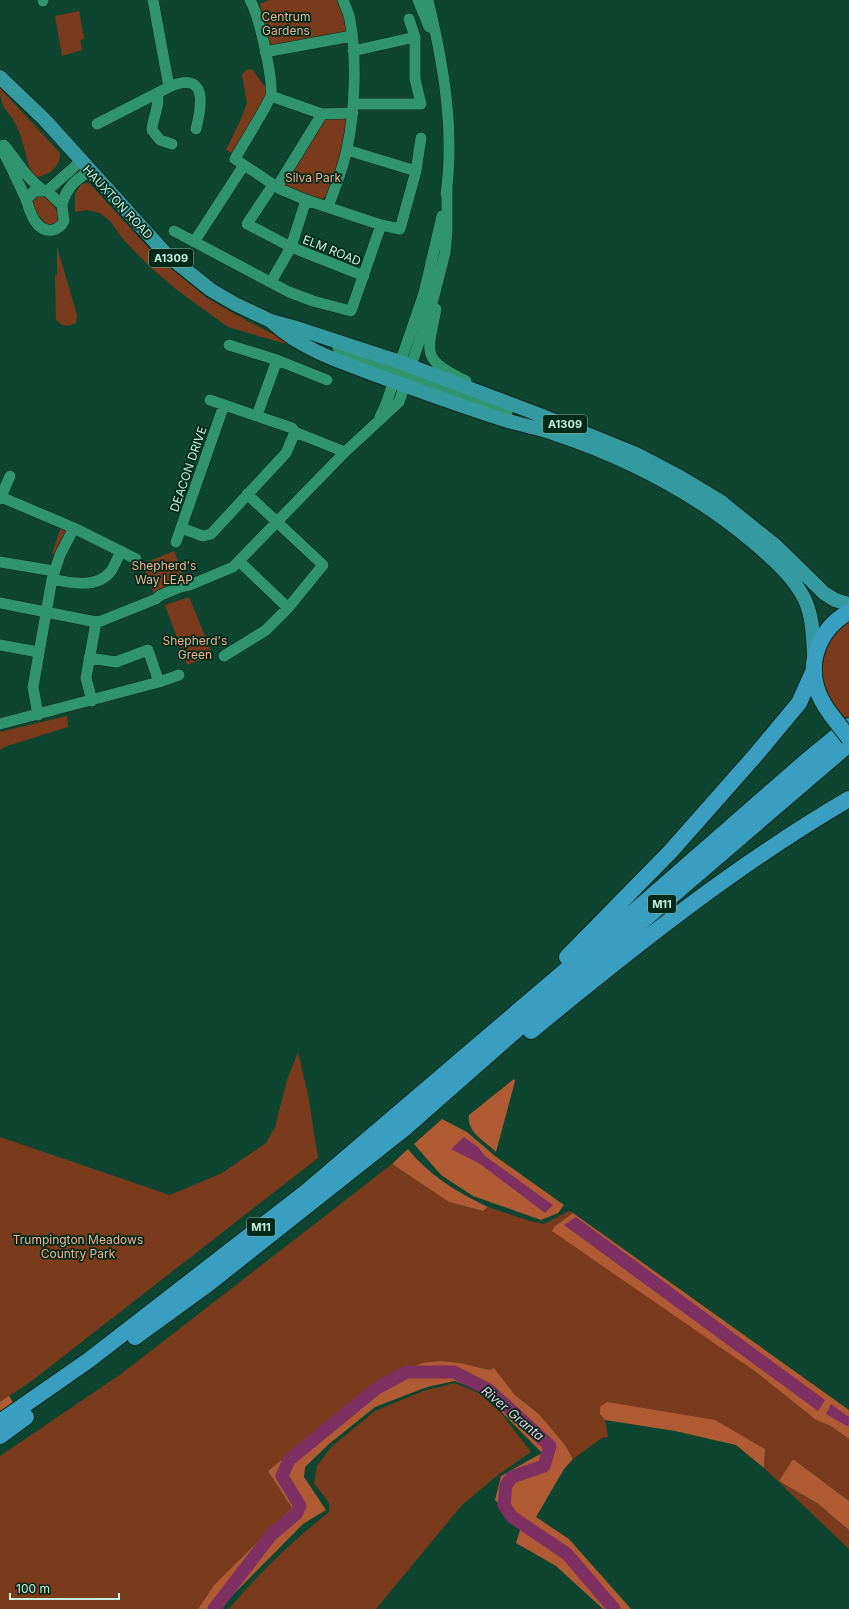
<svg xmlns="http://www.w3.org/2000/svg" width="849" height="1609" font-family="Inter,sans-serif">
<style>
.green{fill:#7a3a1c}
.forest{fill:#b15b34}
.water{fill:#7e3062}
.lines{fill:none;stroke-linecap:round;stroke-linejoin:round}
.river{stroke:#7e3062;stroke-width:13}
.minor-casing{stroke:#08281b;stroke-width:12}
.major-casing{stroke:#08281b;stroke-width:16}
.highway-casing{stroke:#08281b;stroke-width:18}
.minor{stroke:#30956e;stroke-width:11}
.major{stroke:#359a9f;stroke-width:14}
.highway{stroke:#399ebf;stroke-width:16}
.highway-bridge-casing{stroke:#08281b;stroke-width:18;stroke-linecap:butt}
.highway-bridge{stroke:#399ebf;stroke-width:16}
.labels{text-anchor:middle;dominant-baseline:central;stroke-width:3.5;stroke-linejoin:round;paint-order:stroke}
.shield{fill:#00291a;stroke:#8bb6a2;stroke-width:1}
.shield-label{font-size:11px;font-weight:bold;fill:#c6f3dd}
.park-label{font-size:12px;fill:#f6b092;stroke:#00291a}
.street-label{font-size:12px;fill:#c6f3dd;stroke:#00291a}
.water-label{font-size:13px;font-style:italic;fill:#f3c5df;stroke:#00291a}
</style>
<rect width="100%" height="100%" fill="#0e4530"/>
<path class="green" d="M269 0H338L349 30 346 34 271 48 267 45 260 4Z
M79 11 84 39 80 40 82 50 62 56 55 16Z
M252 69 268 91V94L232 153 226 150 241 119 247 103 242 75 246 70Z
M0 88 60 153C61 166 48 177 34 177 25 162 25 143 17 127 9 108 0 112 0 88Z
M323 117 346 119 349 124V129L329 194 320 200 284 188V182Z
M89 183 156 256 207 298 249 322 303 349 228 327 177 290 149 266 122 238 111 222 100 213 87 210 75 212V194L81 184Z
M43 195C53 202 58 210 59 222L54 226 47 225 32 209V202L36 196Z
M57 247 77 315 76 323C67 327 63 327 56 320L55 276 57 275Z
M61 527 66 529 67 533 55 555 52 553Z
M174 551 186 581 154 594 142 564Z
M189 597 213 655 187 665 165 605Z
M849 620V721L846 723 822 689 821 656 832 634Z
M67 716 68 727 7 746 0 750V732Z
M298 1052 308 1095 318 1158 29 1383 0 1402V1137L170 1195 222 1173 266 1143 275 1127 287 1080Z
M392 1164 449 1202 482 1211 488 1207 530 1221 544 1224 569 1211 573 1213 555 1226 756 1372 816 1420 831 1426 849 1439V1501L793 1459 779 1481 817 1503 849 1530V1549L764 1468 765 1449 746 1438 600 1414 605 1420 608 1437 602 1438 573 1459 565 1445 539 1414 515 1395 494 1368 490 1370 460 1363 441 1361 384 1381 329 1421 268 1471 292 1508 214 1585 198 1609H0V1456L121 1374Z
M455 1383 479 1393 501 1413 531 1452 498 1475 462 1505 376 1609H229C259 1573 292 1541 329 1512V1503L314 1483 317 1466 331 1447 375 1411 423 1391Z"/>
<path class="forest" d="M514 1079 515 1081 496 1152C485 1141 466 1132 469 1115Z
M442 1119 467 1132 495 1156 564 1205 558 1213 541 1220 473 1196 441 1175 414 1144Z
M408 1149C430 1176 457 1192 488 1207L483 1211 449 1202 392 1164Z
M573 1213 849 1410V1439L831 1426 816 1420 756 1372 552 1231 555 1226Z
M441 1361 460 1363 490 1370 494 1368 515 1395 539 1414 565 1445 573 1459 564 1469 536 1517 569 1539 631 1609H603L556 1566 516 1543 521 1527 495 1500 501 1476 542 1453 481 1391 455 1381 427 1387 375 1407 329 1444 305 1467 304 1477 326 1510 303 1524 219 1609H198L214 1585 292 1508 268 1471 329 1421 384 1381 422 1363Z
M9 1396 14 1404 0 1413V1402Z
M607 1402 715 1420 765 1449 764 1468 736 1445 675 1431 605 1420 600 1414V1407Z
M793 1459 849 1501V1530L817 1503 779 1481Z"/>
<path class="water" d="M464 1137 478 1147 485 1156 553 1205 545 1213 480 1164 451 1149Z
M576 1217 825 1400 818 1411 564 1225Z
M831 1404 849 1417V1425L847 1426 826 1414Z"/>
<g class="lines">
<path class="river" d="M214 1609 271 1535 296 1514 300 1506 282 1476 289 1460 377 1388 407 1372H454L489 1390 550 1446 544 1466 512 1477 506 1485 504 1505 512 1517 567 1554 614 1609"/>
<defs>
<path id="minor" d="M153 0 169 87
M250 0C259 15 273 78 271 95 270 102 240 149 235 159L280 189 306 200 381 225 400 229 416 171 347 150
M418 0 429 27
M428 0C443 62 455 130 446 194
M43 1V0
M353 51 415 37
M265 52 352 36
M157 93C161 104 152 119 152 130L160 140 172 144
M271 96 322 114 353 113
M353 104H421L415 79V37L409 19
M97 124 169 87C208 70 202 105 196 129
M4 145C17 160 26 178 43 190
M0 146C5 156 11 166 15 176 19 184 24 194 27 202 30 213 37 233 53 230 58 229 62 225 64 221L62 205 47 191H34L26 200
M416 171 421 138
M273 185 247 224 291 247 306 200
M277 187 322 114
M47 191 81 161
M62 205C66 188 75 180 90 171
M328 207C335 188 343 169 347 149 355 113 357 56 350 20 349 13 345 6 343 0
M174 231 289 292 313 301 351 311 381 225
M194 242 244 165
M271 282 291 247 364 276
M436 309C427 356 421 358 466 381
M229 345 277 360 327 380
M338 348 392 369 400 376
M403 371 418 379 507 414
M210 400 292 428 295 432 345 452
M257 415 277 360
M380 417 386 404 424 293 442 216
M1 497 74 528 136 559
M0 499 10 476
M181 528 203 536 211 534 286 453 295 432
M176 542 224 405
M239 561 288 608 323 565 247 494
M0 562 54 571
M52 579C71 583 97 589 111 571 115 565 118 557 121 551
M0 603 96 622 101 621 156 599 161 595 181 587 190 585 233 567 345 452 399 402 433 300 445 253 447 232V187
M0 645 38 652
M224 656 266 630 288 608
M159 682 179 675
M92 701 86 678 96 622
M38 715 33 687 52 579 60 555 74 528
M0 724 159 682 148 650 116 662 89 658"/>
<path id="major" d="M0 77 44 119 166 254 211 290 235 304 271 321 293 327 400 362 540 415 636 454 680 477 720 501 776 546 824 593 835 600 849 604
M273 323C303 351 347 364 384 378 425 393 466 408 508 421 522 425 538 428 553 433 625 457 694 492 752 541 772 558 794 577 805 600 813 618 813 637 814 656"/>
<path id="highway" d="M832 716C825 707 819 697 816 686 808 656 823 626 849 612
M567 957 670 852 754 757 799 703 813 672
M531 1031C632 948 736 865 849 799
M135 1337 208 1284 405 1128 548 1002 849 744
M0 1422 89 1360 306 1192 613 930 804 763 849 726
M0 1436 26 1417"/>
</defs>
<use href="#minor" class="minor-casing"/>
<use href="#major" class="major-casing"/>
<use href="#highway" class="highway-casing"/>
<use href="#minor" class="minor"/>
<use href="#major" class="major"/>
<use href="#highway" class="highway"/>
<defs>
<path id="highway-bridge" d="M832 716 849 738"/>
</defs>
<use href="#highway-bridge" class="highway-bridge-casing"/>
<use href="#highway-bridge" class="highway-bridge"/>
</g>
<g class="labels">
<g class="shield">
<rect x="149" y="249" width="44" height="18" rx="3"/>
<rect x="543" y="415" width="44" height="18" rx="3"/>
<rect x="648" y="895" width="28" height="18" rx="3"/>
<rect x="247" y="1218" width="28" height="18" rx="3"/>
</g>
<g class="shield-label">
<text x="171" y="258">A1309</text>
<text x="565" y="424">A1309</text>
<text x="662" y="904">M11</text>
<text x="261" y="1227">M11</text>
</g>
<g class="park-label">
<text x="286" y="16">Centrum<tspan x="286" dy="14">Gardens</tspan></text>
<text x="313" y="177">Silva Park</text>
<text x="164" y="565">Shepherd's<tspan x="164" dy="14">Way LEAP</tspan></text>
<text x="195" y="640">Shepherd's<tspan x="195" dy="14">Green</tspan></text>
<text x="78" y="1239">Trumpington Meadows<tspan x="78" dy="14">Country Park</tspan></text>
</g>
<g class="street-label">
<text transform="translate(118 202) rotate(47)">HAUXTON ROAD</text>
<text transform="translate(332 250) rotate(22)">ELM ROAD</text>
<text transform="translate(188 469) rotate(-71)">DEACON DRIVE</text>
</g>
<g class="water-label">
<text transform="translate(513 1413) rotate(40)">River Granta</text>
</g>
</g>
<path d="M10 1593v6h109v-6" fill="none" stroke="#c6f3dd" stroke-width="2"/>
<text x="16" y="1593" font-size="12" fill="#c6f3dd" stroke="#00291a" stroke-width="3" paint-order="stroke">100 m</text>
</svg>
